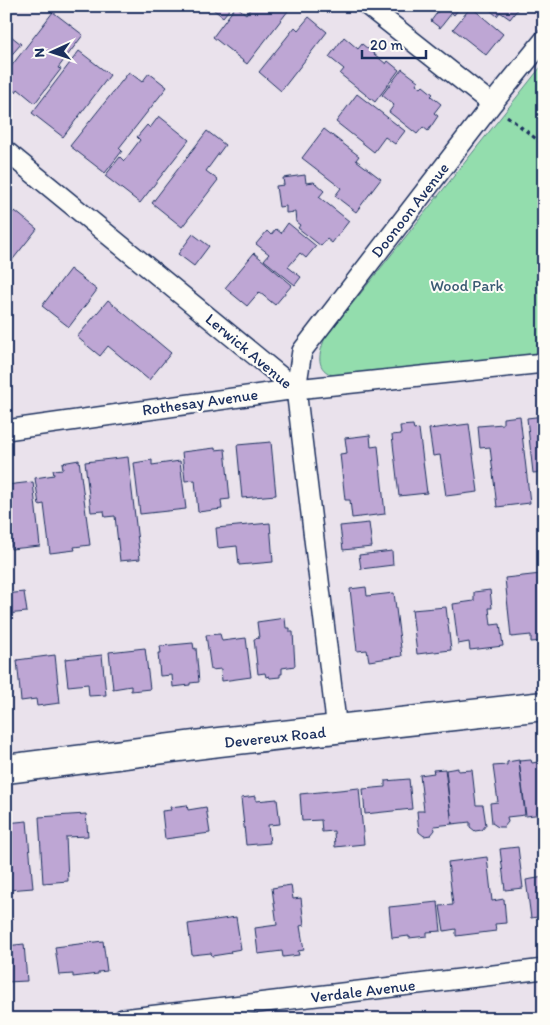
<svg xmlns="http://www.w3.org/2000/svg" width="550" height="1025" font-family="Itim,sans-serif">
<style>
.green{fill:#93ddad;stroke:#578686}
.building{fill:#bea6d4;stroke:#1b2f5e}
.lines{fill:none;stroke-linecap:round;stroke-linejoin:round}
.street-casing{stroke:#1b2f5e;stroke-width:22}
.secondary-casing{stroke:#1b2f5e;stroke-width:31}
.path{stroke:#1b2f5e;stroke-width:3;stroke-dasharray:4 4;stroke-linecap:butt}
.street{stroke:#fdfcf7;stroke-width:19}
.secondary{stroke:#fdfcf7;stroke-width:28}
.labels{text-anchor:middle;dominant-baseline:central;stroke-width:4;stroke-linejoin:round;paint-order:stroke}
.street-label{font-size:16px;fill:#1b2f5e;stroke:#fdfcf7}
.park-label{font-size:16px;fill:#395a72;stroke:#fdfcf7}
</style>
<rect width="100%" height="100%" fill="#eae2ec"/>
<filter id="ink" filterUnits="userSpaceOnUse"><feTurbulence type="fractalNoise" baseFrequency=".02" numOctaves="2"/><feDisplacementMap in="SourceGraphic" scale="10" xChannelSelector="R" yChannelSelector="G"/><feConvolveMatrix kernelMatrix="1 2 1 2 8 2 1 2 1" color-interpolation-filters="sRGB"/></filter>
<g filter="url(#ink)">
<path class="green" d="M544 63V353L339 377C316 372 317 358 325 338Z"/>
<path class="building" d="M209 6H232L223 17Z
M236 6 246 14 253 6H282L288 11 247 64 213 37Z
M442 6 451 14 440 28 431 21Z
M444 6H461L454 15Z
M485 6H520L510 19 500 12 497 16Z
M471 7 503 34 486 55 453 29Z
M53 12 83 35 58 68 61 69 35 103 18 89 16 92 6 85V73Z
M309 17 327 32 281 91 259 72 295 27 298 30Z
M6 32 21 44 6 61Z
M344 37 358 49 362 44 386 64 388 61 399 70 375 102 340 74 344 69 329 57Z
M79 51 110 75 63 137 32 113Z
M402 69 418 81 416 84 421 88 423 86 433 94 431 96 441 104 434 113 438 116 428 131 423 127 417 134 389 112 394 105 382 95Z
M129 72 142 82 149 73 167 87 119 148 122 151 105 173 70 146Z
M357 94 405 131 395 144 385 137 374 152 336 122Z
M159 116 189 140 140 203 105 176 120 157 124 161 140 140 137 137 147 125 150 128Z
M324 129 359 156 356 160 381 179 356 212 335 196 341 188 302 158Z
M207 131 225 145 206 171 218 180 182 227 152 203Z
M305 175 306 183 314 182 324 191 319 197 349 221 332 243 327 239 321 246 298 228 300 225 296 222 295 212 286 213V206L279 207 276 186 284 185 283 178Z
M15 211 37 229 6 268V218Z
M288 223 316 246 306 258 300 253 288 267 301 277 295 285 264 260 269 254 256 244 267 231 271 235 276 229 281 233Z
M193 234 209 246 194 266 178 254Z
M254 253 292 285 275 305 259 292 247 306 225 288Z
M70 269 97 290 69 327 42 306Z
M108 300 171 353 149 380 108 346 100 356 77 337Z
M520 416 530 503 497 507 490 447 480 448 478 426 503 424V418Z
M544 416V472L533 473 527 418Z
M469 424 478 492 446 496 440 455 433 456 429 429Z
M413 425 414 430 419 429 427 493 399 496 392 435 401 434 400 426Z
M370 435 371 447 378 446 385 514 352 518 350 500H345L340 454 347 453 345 438Z
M271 442 276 495 242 498 237 445Z
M215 448V450L225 449 230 499 221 500 222 509 198 512 195 480 185 481 182 452Z
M128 457 140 559 120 561 115 516 105 517 104 511 91 512 85 462Z
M79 460 90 545 74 547 75 550 50 553 44 504 39 505 35 478 54 475 53 470 63 469 62 463Z
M152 460V465L180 461 186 509 140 514 134 463Z
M33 482 40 546 11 549 9 529H6V485Z
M270 523 273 562 239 565 237 546 218 548 216 528Z
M369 523 372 547 343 550 340 526Z
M392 551 393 565 361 569 359 555Z
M541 574 544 605V641L531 642V635L511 637 505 578Z
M366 587 367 596 394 593 402 656 369 661 367 650 357 651 350 589Z
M490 590 492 608H489L491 625 500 624 503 646 470 650 469 642 458 644 453 604 474 601V592Z
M24 592 27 612 6 614V594Z
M446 607 451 650 417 654 412 610Z
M285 618 286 628H290V632H293L295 666 282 668V674H280V677L270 678 269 676 266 677 265 673 258 674 254 639 259 638 257 622Z
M220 634 222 641 246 638 251 677 222 681 221 669 211 670 206 635Z
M193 643 194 649 196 648 199 682 190 683V685L173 687 172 675 160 676 158 653H161L160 646Z
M145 648 150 689 131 691V686L113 689 109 652Z
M55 655 60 703 37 706 36 699 21 701 17 660Z
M102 655 106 695 89 696 88 684 68 686 65 659Z
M6 686 10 715 6 716Z
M519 760 525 815 507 817 508 822 504 827H498L492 823 490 803 498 802 493 766 507 765V762Z
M531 760 532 763 544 761V818L543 814 526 816 519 761Z
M458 768V771L472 770 476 805H483L486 825 482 830 475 831 470 827V822L452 824 446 770Z
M445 769 452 824 434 826 435 830 431 835 424 836 419 832 417 811H424L420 775 434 773 433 770Z
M409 779 412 809 365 814 363 789 385 787V781Z
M359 788 364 844 335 847 334 831 322 832 321 820 302 821 300 794Z
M256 796V801L277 799 280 824 268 825 270 843 246 845 241 798Z
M187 805 188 810 206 807 210 833 165 839 162 811 171 810 170 807Z
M86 814 88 836 66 837 68 881 43 883 39 817Z
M27 821 33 888 8 890 6 869V823Z
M518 847 523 888 505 890 500 849Z
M487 857 492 901 504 899 506 923 495 924 496 931 456 936V929L444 931 440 906 453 905 448 862Z
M544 877V916L531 918 526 880Z
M291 885 293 899 301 898 304 925 300 926 304 950 298 951 299 955 283 957 282 951 258 954 255 928 277 925 272 888Z
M438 902 441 931 427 932V936L409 938V936L392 938 389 907Z
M236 917 241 949 230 951 231 953 212 956 211 953 192 955 188 924Z
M103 941 107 971 98 972V974L73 977V974L59 975 55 947Z
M24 944 27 981 6 982V946Z"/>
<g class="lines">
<defs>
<path id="street" d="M368 6 492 104
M6 151 296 389
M6 430 296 389 544 363
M337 730 296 389 302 351 492 104 544 40
M123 1019 544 969"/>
<path id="secondary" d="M6 769 219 742 544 706"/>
</defs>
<use href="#street" class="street-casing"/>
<use href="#secondary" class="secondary-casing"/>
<path class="path" d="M507 116 544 145"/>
<use href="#street" class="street"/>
<use href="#secondary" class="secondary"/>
</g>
</g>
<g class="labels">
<g class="street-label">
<text transform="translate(410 210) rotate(-52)">Doonoon Avenue</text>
<text transform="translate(249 351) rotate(40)">Lerwick Avenue</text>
<text transform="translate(200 402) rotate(-8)">Rothesay Avenue</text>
<text transform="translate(275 737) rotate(-6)">Devereux Road</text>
<text transform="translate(363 991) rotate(-7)">Verdale Avenue</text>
</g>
<g class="park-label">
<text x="467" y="285">Wood Park</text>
</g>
</g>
<rect width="550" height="1025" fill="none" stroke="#fdfcf7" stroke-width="25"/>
<rect x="12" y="12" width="525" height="1000" fill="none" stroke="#1b2f5e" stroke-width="2" filter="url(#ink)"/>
<g transform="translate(52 52) rotate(267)" stroke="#fdfcf7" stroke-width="4" paint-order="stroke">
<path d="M0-4L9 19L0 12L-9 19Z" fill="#1b2f5e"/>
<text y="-8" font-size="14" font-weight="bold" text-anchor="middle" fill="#1b2f5e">N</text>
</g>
<path d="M362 50v8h64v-8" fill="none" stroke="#1b2f5e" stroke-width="2.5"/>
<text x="370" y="50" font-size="15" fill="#1b2f5e" stroke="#fdfcf7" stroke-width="4" paint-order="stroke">20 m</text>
</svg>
